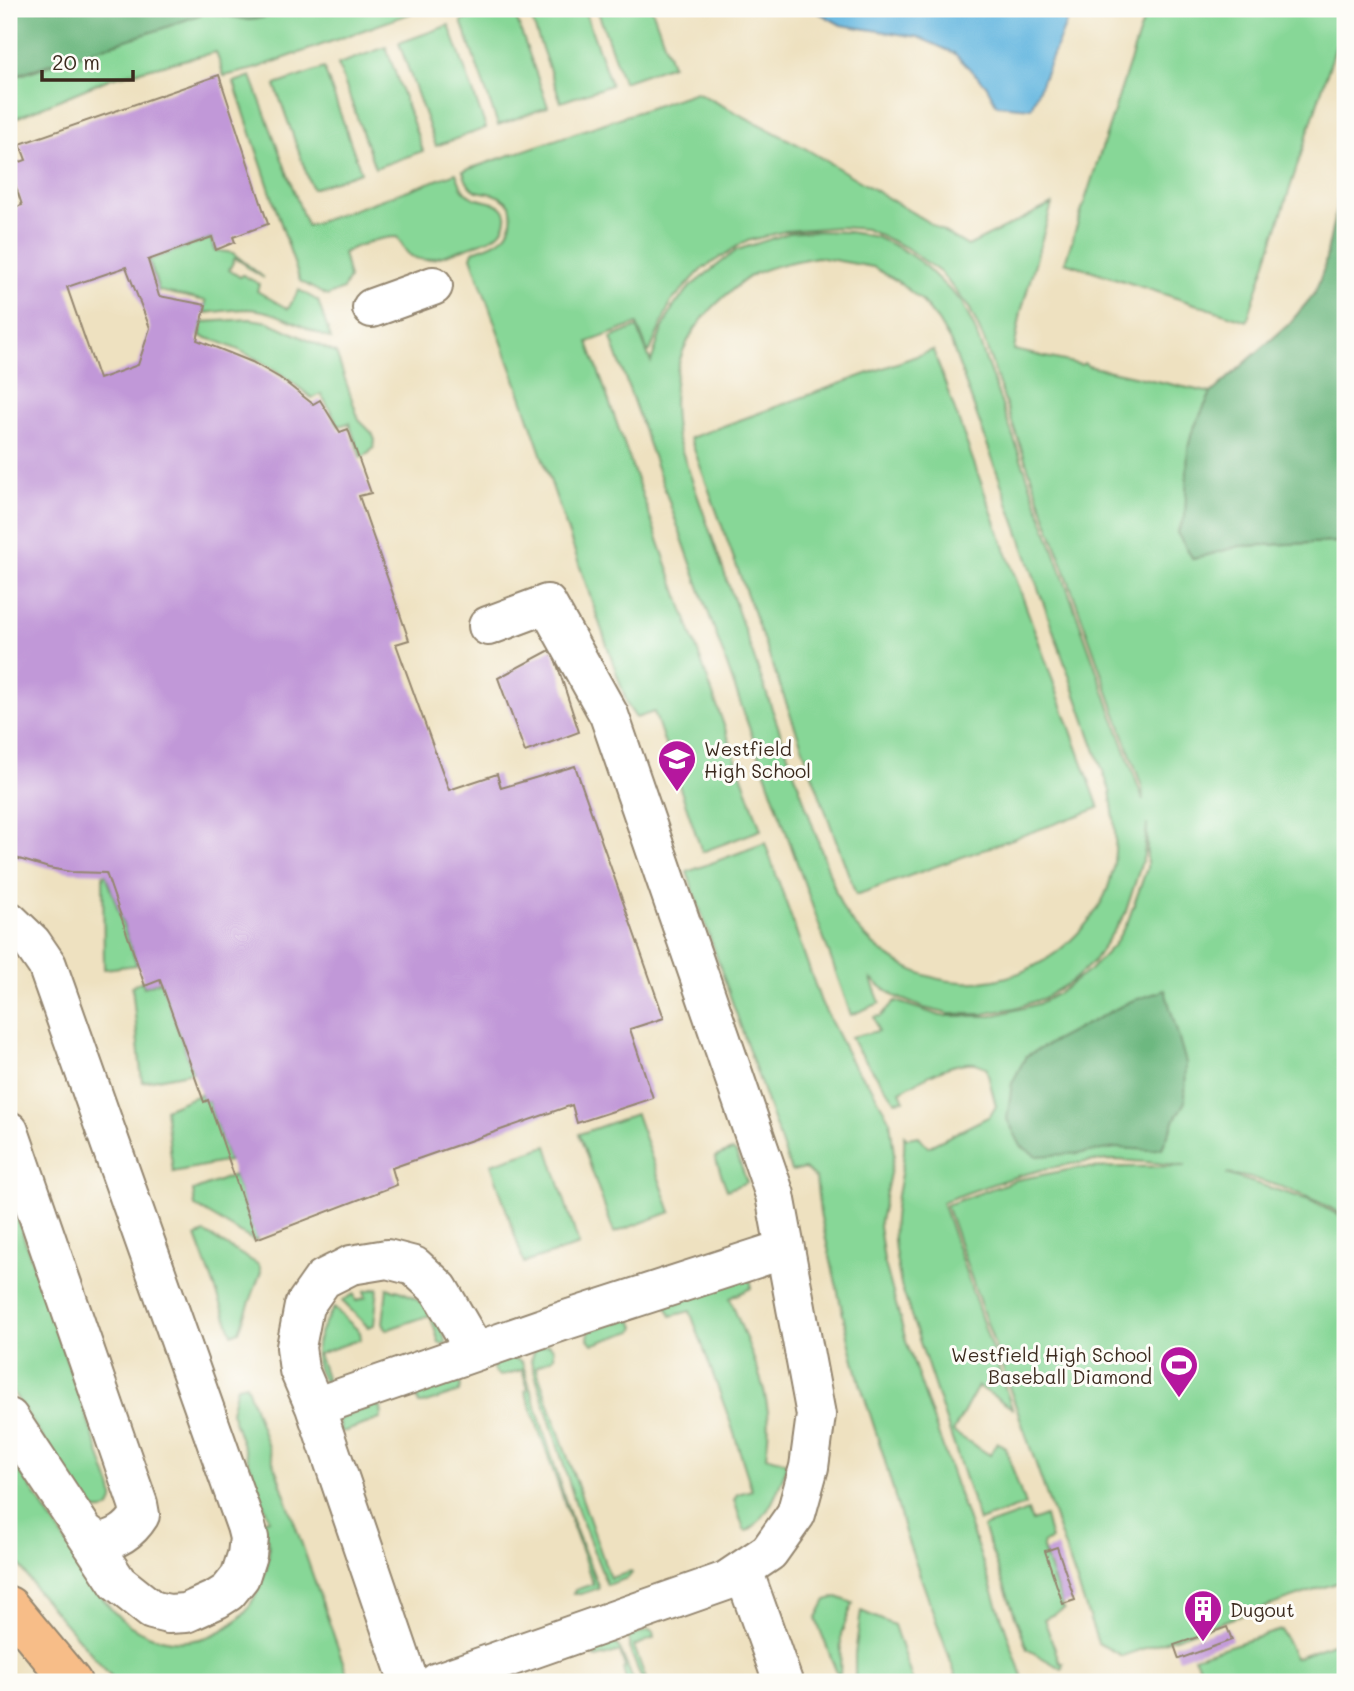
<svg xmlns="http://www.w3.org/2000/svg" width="1354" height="1691" font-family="Mali,sans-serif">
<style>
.green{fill:#87d797;stroke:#61805a;stroke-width:2;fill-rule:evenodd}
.forest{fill:#6db880;stroke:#54714f;stroke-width:2}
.water{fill:#65b7e0;stroke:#50707f;stroke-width:2}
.building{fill:#c198d8;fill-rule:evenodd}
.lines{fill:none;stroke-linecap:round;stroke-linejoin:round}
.minor-casing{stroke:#94866f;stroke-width:42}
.major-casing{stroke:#94866f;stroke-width:42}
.minor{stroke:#fff;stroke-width:38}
.major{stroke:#f7bd88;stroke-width:38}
.labels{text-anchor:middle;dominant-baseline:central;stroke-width:6;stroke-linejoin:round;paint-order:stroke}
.poi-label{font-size:19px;fill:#3b2a1e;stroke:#fdfcf7;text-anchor:start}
</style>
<rect width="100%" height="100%" fill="#fdfcf7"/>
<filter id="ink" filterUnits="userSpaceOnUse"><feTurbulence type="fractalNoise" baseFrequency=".0143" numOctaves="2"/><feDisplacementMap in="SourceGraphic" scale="14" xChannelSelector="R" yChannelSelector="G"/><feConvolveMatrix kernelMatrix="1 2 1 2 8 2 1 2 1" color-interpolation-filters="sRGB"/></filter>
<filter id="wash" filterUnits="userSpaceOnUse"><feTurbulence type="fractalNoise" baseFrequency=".00686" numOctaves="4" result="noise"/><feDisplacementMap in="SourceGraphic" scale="28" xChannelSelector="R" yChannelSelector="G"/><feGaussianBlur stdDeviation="1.57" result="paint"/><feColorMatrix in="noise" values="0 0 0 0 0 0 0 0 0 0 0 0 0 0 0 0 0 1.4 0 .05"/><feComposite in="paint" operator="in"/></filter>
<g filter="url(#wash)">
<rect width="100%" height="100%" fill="#eee1c0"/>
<path class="green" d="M311 9H423L254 69 224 76 216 52 111 78 9 121V79L207 12 249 20Z
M495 9H513L548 107 498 125 461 21Z
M528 9H584L611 85 561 102Z
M597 9H652L672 65 623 82Z
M1147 9H1345V18L1247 321 1065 262Z
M449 25 486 128 436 146 399 43Z
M386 47 423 151 375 168 338 64Z
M324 68 361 172 312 189 275 85Z
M251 76 307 226 456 173C459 179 460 187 465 192 477 205 502 197 506 215 507 221 503 230 498 234 490 241 436 259 426 260 422 260 413 258 410 255 405 252 401 242 397 237 380 237 358 245 343 253L349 278 343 289 327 296 300 281 234 82Z
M696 92 803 147 968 246 1052 204 1021 312 1014 350 1082 365 1084 363 1088 366 1211 393 1192 432 1185 517 1177 532 1193 559 1240 546 1338 542 1345 544V1216C1313 1197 1262 1177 1226 1174L1309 1200 1345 1218V1580L1122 1656 1098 1643 946 1205 1016 1180 1078 1168 1186 1166C1161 1164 1135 1160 1110 1160 1052 1162 996 1182 942 1202L1012 1408 978 1386 953 1432 990 1455 997 1442 1005 1447 1025 1505 979 1521 901 1285C897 1263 892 1241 894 1218 896 1189 906 1165 904 1135L907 1138 919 1136 928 1147 990 1116 996 1106 986 1067C982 1066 979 1064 975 1063 953 1060 919 1081 900 1091L904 1100 895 1101 857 1049 851 1037 878 1031 874 1017 881 1016 895 1001 941 1016H992L1038 1004 1059 993 1090 970 1114 945 1128 921 1147 868V824L1144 855 1125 914 1093 962 1072 981 1044 998 1015 1008 983 1014H949L924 1008 894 996 871 979 880 1003 851 1015 611 338 637 327 651 362 661 332 673 307 691 286 737 250 789 233 815 231 849 232 876 237 900 248 922 263 961 301 974 327 1143 800 1142 787 1014 428 984 340 970 309 941 273 905 247 866 229 838 227 785 231 744 242 701 270 671 302 650 351 648 352 637 324 588 342 761 830 702 852 654 712 636 718 628 706 518 387 471 257 473 251C499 243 517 235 510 205 507 202 504 199 500 197 480 187 471 200 463 171ZM817 257 873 267 897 281 921 300 938 321 952 345 1110 791C1115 822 1119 850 1110 881 1104 904 1086 926 1069 942 1007 998 921 996 863 934 858 928 850 921 846 914 842 909 840 901 837 895L677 437C668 378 678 337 724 297 733 289 743 280 754 274 774 265 796 261 817 257Z
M211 238 214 250 233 253 264 278 246 267V265L235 258 229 270 240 277 243 275 259 284 257 291 288 309 299 290 318 301 331 339C304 329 278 310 248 309 234 309 219 312 204 313L206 301 159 291 149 260Z
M250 319 269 322 336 353 359 420 372 433 375 440 374 447 369 453 361 458 349 423 339 426 321 394 312 398C279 370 242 347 200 336L203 322Z
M933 350 1099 808 856 895 690 438Z
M765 843 821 1002 854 1067 872 1088 890 1121 894 1154 879 1226 884 1260 906 1341 1024 1682H958L906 1536 882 1451 860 1383 850 1345 820 1213 816 1179 805 1169 791 1171 687 872Z
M106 874 137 965 104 969 103 875Z
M142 981 144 987 161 981 193 1072 142 1082 132 986Z
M201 1094 204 1101 208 1100 229 1161 173 1172 165 1109Z
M636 1114 671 1212 614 1233 579 1134Z
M547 1146 579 1245 524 1263 491 1164Z
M732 1150 736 1153 747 1182 727 1190 715 1157Z
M234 1175 257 1240 254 1241 195 1206 193 1191Z
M9 1195 112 1490C117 1510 103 1514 87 1507L9 1386Z
M205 1233 259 1265 261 1272 239 1331 232 1334 196 1236Z
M747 1277 751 1281V1288L730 1298C743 1333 764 1377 768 1412 770 1427 768 1441 766 1456L784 1461 787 1465C779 1489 769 1518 747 1531L744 1530 734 1500 737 1494 752 1490 731 1424 690 1311 671 1316 666 1306Z
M378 1288 374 1325 368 1327 342 1301 354 1294 356 1301 366 1297 364 1291Z
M387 1288C417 1293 439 1313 446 1343L443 1344 439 1343 430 1315 386 1330 383 1323Z
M334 1308 360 1332 361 1339 318 1354 328 1383 326 1384C307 1360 318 1331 334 1308Z
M631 1318 635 1327 633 1331 597 1343 592 1344 588 1339 589 1331Z
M548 1344C554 1347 555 1351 554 1357L536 1367 610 1578 631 1572 632 1573 628 1578 607 1585 578 1511 531 1361 535 1349Z
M512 1357 522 1362 571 1518 599 1588 581 1594H573L575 1590 593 1584 525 1391 528 1389 522 1370 499 1376 493 1370 494 1363Z
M457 1378 461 1386 459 1392 423 1404H419L415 1392Z
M246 1384 350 1682H116L36 1590 9 1548V1454C34 1493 60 1532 85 1571 96 1587 105 1605 120 1618 143 1637 171 1646 200 1639 217 1635 234 1625 245 1612 258 1595 272 1564 268 1542 267 1535 264 1528 262 1521L269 1519 231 1412 237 1386Z
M375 1405 379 1406C383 1410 382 1414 380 1419L346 1431 340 1432 338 1419Z
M1028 1511 1032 1521 1045 1516 1051 1540 1043 1543V1549L1064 1609 1044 1619 1060 1663H1063L1062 1669 1027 1649 983 1527Z
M837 1597 853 1603 841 1634 840 1681 816 1619 826 1600Z
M861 1611 894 1625 913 1682H855V1654Z
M649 1630 653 1632 654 1638 634 1646 647 1682H643L629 1648V1637Z
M1281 1630 1295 1658 1345 1639V1682H1207L1194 1657Z
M615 1642 620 1649 634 1682H627L623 1669 625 1668 620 1651 597 1658 594 1656 596 1649Z"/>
<path class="forest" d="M9 9H311L249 20 207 12 161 29 9 77Z
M1345 165V544L1338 542 1240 546 1193 559 1177 533 1185 517 1188 448 1192 432 1211 393 1289 324 1315 293 1324 268Z
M1165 990 1186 1063 1185 1102 1176 1117 1162 1148 1151 1150 1116 1148 1083 1153 1037 1156 1021 1146 1007 1119 1012 1083 1026 1056 1129 1002Z"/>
<path class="water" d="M812 9H1072L1031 108 997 105 986 85 954 53 918 37 841 25Z"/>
<g id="blocks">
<path class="building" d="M219 75 268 224 233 237 235 242 216 250 212 237 148 260 159 296 206 305 197 340 252 362 280 378 313 404 320 400 340 432 348 429 371 493 359 496 409 640 396 644 449 790 497 774 501 788 575 766 664 1018 630 1029 653 1098 577 1123 572 1105 392 1168 397 1185 256 1239 208 1100 204 1102 160 980 145 986 106 873 71 872 49 868 9 856V209L22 205 9 166 26 160 20 144ZM126 267 150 328 138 365 99 379 67 287Z
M552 649 579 732 525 752 498 678Z
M1057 1547 1075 1600 1063 1604 1045 1551Z
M1227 1627 1232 1640 1179 1659 1174 1645Z"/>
</g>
</g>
<g filter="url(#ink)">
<use href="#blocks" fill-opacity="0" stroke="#94866f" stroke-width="2"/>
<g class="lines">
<defs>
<path id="minor" d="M372 308 433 286
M9 921 32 943 47 965 246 1526 249 1538 247 1555 240 1577 228 1592 217 1599 186 1613 168 1614 152 1610 118 1583 9 1418
M9 1131 138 1504 140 1515C130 1531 117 1540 98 1542L86 1533
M315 1407 299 1370 296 1347 304 1306 323 1279 351 1265 387 1259 414 1266 439 1289 475 1351
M743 1570 783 1682
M409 1682 315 1407 563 1321 785 1249
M438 1682 726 1581 769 1552 796 1514 809 1467 816 1415 775 1195 609 715 547 604 488 626"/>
<path id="major" d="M9 1606 72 1682"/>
</defs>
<use href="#minor" class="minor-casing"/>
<use href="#major" class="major-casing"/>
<use href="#minor" class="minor"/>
<use href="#major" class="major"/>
</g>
</g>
<defs>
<symbol id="school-pin" viewBox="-11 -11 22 30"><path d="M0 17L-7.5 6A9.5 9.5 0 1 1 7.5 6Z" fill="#b5179e" stroke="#fdfcf7"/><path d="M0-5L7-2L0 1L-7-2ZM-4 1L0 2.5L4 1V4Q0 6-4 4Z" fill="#fff"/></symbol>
<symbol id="stadium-pin" viewBox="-11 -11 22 30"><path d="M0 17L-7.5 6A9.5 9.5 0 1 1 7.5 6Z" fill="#b5179e" stroke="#fdfcf7"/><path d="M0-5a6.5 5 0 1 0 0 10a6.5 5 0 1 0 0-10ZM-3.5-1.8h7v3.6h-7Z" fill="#fff"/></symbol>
<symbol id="building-pin" viewBox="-11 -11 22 30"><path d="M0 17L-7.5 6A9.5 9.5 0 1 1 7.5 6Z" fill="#b5179e" stroke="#fdfcf7"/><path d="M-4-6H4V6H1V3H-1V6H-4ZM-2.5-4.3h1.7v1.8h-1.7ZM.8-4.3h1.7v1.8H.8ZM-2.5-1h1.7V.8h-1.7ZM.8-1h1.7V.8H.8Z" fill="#fff"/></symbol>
</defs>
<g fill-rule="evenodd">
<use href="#school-pin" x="655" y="737" width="44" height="60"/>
<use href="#stadium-pin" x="1157" y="1343" width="44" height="60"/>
<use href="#building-pin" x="1181" y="1587" width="44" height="60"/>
</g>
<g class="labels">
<g class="poi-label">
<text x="704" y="748">Westfield<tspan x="704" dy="22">High School</tspan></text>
<text x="1152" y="1354" text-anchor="end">Westfield High School<tspan x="1152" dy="22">Baseball Diamond</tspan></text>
<text x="1230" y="1609">Dugout</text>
</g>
</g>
<rect width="1354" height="1691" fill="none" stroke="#fdfcf7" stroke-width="35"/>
<path d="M42 70v10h91v-10" fill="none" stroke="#3b2a1e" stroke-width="3.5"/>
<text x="52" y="70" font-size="21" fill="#3b2a1e" stroke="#fdfcf7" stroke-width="5" paint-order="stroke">20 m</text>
</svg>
